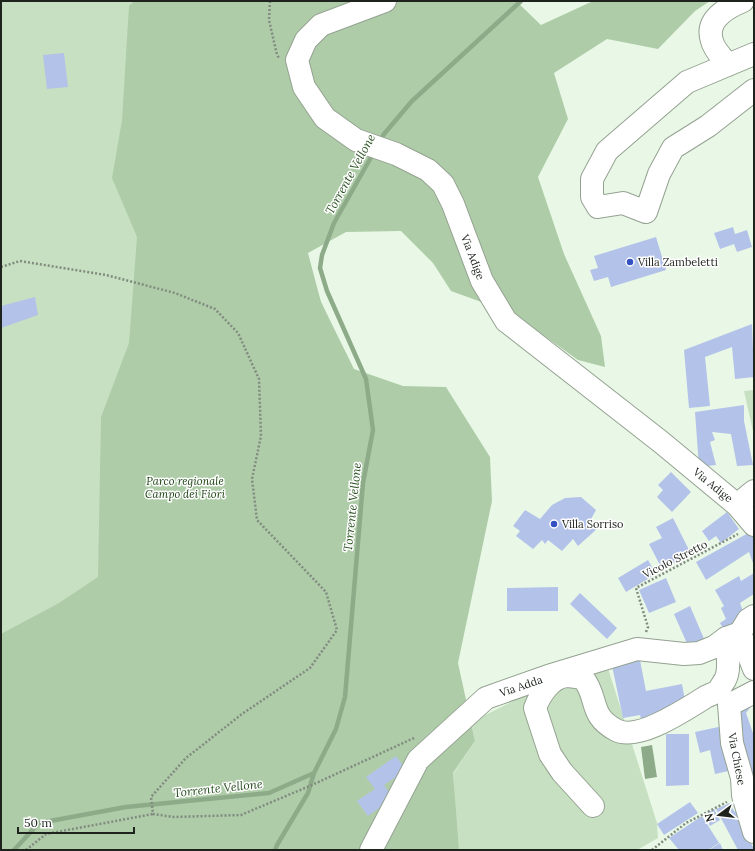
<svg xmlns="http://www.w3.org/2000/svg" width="755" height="851" font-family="Lora,serif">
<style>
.green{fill:#c7e0c1}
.forest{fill:#afcca9}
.water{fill:#8eab89}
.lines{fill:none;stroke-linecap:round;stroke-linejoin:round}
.stream{stroke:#8eab89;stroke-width:4.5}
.building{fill:#b3c2e9}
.minor-casing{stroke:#94a291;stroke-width:24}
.path{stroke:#818b7f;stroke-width:2.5;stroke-dasharray:2 2;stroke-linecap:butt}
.minor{stroke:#fff;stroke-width:22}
.poi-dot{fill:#3450c1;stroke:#fff;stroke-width:1.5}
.labels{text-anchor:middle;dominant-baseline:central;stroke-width:3;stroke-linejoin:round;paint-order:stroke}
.street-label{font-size:11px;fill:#1e241d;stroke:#fff}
.poi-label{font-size:11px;fill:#1e241d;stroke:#fff;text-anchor:start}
.park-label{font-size:11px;font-style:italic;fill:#143c0b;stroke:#fff}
.water-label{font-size:12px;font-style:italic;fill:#295121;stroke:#fff}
</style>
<rect width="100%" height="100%" fill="#e9f8e6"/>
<path class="green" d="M1 1H355L304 234 310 277 358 383 1 850Z
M754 390V436L744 391Z
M605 659 657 823 658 838 637 850H457L453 774 475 741 471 722 591 663Z"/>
<path class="forest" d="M134 1H516L541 25 593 1H710L695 11 658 49 607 39 554 73 568 119 538 177 564 254 601 336 605 367 578 360 514 314 451 291 433 263 401 231 346 232 308 253 321 302 354 369 403 386 446 387 490 457 492 501 458 663 475 741 453 773 459 850H1V634L59 603 98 577 101 417 129 343 137 237 112 178 122 120 129 6Z"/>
<path class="water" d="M652 745 657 777 645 779 641 747Z"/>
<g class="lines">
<path class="stream" d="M379 142 384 134 412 101 521 1
M14 850 39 823 126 807 269 793 314 773 336 729 345 697 363 483 373 430 366 379 327 291 320 268 322 255 334 223 374 152
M275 850 277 845 308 793 314 773"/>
</g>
<path class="building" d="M64 53 68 87 47 89 43 55Z
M733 227 735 234 747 230 752 247 737 252 734 244 720 249 714 233Z
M656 237 666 270 611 287 608 277 594 281 590 270 598 268 594 256Z
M35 297 38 315 1 328V306Z
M752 324 754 377 735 379 732 347 705 357 710 406 689 408 684 350Z
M744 405V421L753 465 737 466 731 434 712 432 715 440 710 442 716 465 699 467 695 412Z
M671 472 691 492 672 512 657 497 663 490 658 485Z
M581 497 596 510 590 521 598 528 578 546 573 539 562 551 548 540 545 544 542 540 533 549 516 536 520 531 513 526 525 510 540 519 552 505 565 498Z
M727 512 739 529 721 543 716 536 709 541 702 531Z
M673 518 691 554 662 569 649 544 662 538 656 527Z
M752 531 754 534V566L749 552 706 580 696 562Z
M648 560 656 574 626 592 618 578Z
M754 573V594L740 603 745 617 726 634 720 623 726 619 721 608 724 606 715 590 739 576 741 581Z
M666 578 676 602 649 613 639 590Z
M558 587V611H507V588Z
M580 593 617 628 607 639 570 604Z
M690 606 705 641 689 648 674 614Z
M639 655 646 691 682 684 686 706 662 715 641 719 640 715 623 718 611 661Z
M732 703 753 704 746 713 754 736V779L745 768Z
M723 726 733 770 715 774 710 750 700 753 695 732Z
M666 734H689V785L666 786Z
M396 756 406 770 384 785 393 798 368 816 357 801 375 789 366 777Z
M690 802 698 813 664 835 657 824Z
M730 803 734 811 741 817 754 850H738L716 809Z
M714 809 720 820 710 826 704 815Z
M702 816 719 843 708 850H679L669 838Z
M720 843 723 850H709Z"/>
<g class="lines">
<defs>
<path id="minor" d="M385 1 321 25 306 40 297 60 304 87 325 118 356 140 396 154 428 170 443 184 453 204 482 281 506 321 661 442 737 505 754 525
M754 54 687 82 607 151 592 179V197L598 207 623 203 646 212 659 174 673 148 708 126 754 90
M728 65C723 58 714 50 712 41 705 20 726 8 743 1
M737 505 754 491
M740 633 754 669
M740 633 748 620 754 616
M754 692 729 705 732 743 742 778 743 795 754 832
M593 806 562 772 550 754 535 708C540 695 551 677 567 676 572 676 578 678 583 678 599 698 588 715 616 730 638 742 686 709 704 698 708 695 714 694 718 691 720 688 723 683 725 680 731 669 727 651 726 638
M371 850 418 760 486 698 548 676 637 649 684 654 699 653 714 647 726 638 740 633"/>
</defs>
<use href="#minor" class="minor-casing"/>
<path class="path" d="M270 1 269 20 277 55 279 58
M1 267 20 261 106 275 175 293 215 309 238 333 259 379 261 436 252 479 257 520 326 592 337 630 310 668 242 714 186 758 151 797 153 814 174 817 241 815 312 785 414 738
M646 632 648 627 636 588 738 534
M26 850 46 834 153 814
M652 850 686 823 727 802"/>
<use href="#minor" class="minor"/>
</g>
<g class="poi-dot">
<circle cx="630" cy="262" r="4"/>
<circle cx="554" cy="524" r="4"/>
</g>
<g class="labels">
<g class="street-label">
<text transform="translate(473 257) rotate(69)">Via Adige</text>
<text transform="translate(713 485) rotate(39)">Via Adige</text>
<text transform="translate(675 559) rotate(-27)">Vicolo Stretto</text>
<text transform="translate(521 686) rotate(-19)">Via Adda</text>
<text transform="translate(737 759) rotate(79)">Via Chiese</text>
</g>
<g class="poi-label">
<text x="638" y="262">Villa Zambeletti</text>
<text x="562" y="524">Villa Sorriso</text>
</g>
<g class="park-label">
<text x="185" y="481">Parco regionale<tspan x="185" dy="13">Campo dei Fiori</tspan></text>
</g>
<g class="water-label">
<text transform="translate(350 174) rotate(-61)">Torrente Vellone</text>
<text transform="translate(352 507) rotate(-84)">Torrente Vellone</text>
<text transform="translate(218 788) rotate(-6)">Torrente Vellone</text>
</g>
</g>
<rect width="755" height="851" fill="none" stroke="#1e241d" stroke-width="4"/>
<g transform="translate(719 815) rotate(255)" stroke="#ffffff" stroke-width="3" paint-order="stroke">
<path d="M0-3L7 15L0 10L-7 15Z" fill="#1e241d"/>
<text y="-6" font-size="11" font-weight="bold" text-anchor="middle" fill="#1e241d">N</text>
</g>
<path d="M18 827v6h116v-6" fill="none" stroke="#1e241d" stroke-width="2"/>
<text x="24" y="827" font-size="12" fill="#1e241d" stroke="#ffffff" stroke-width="3" paint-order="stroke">50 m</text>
</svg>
